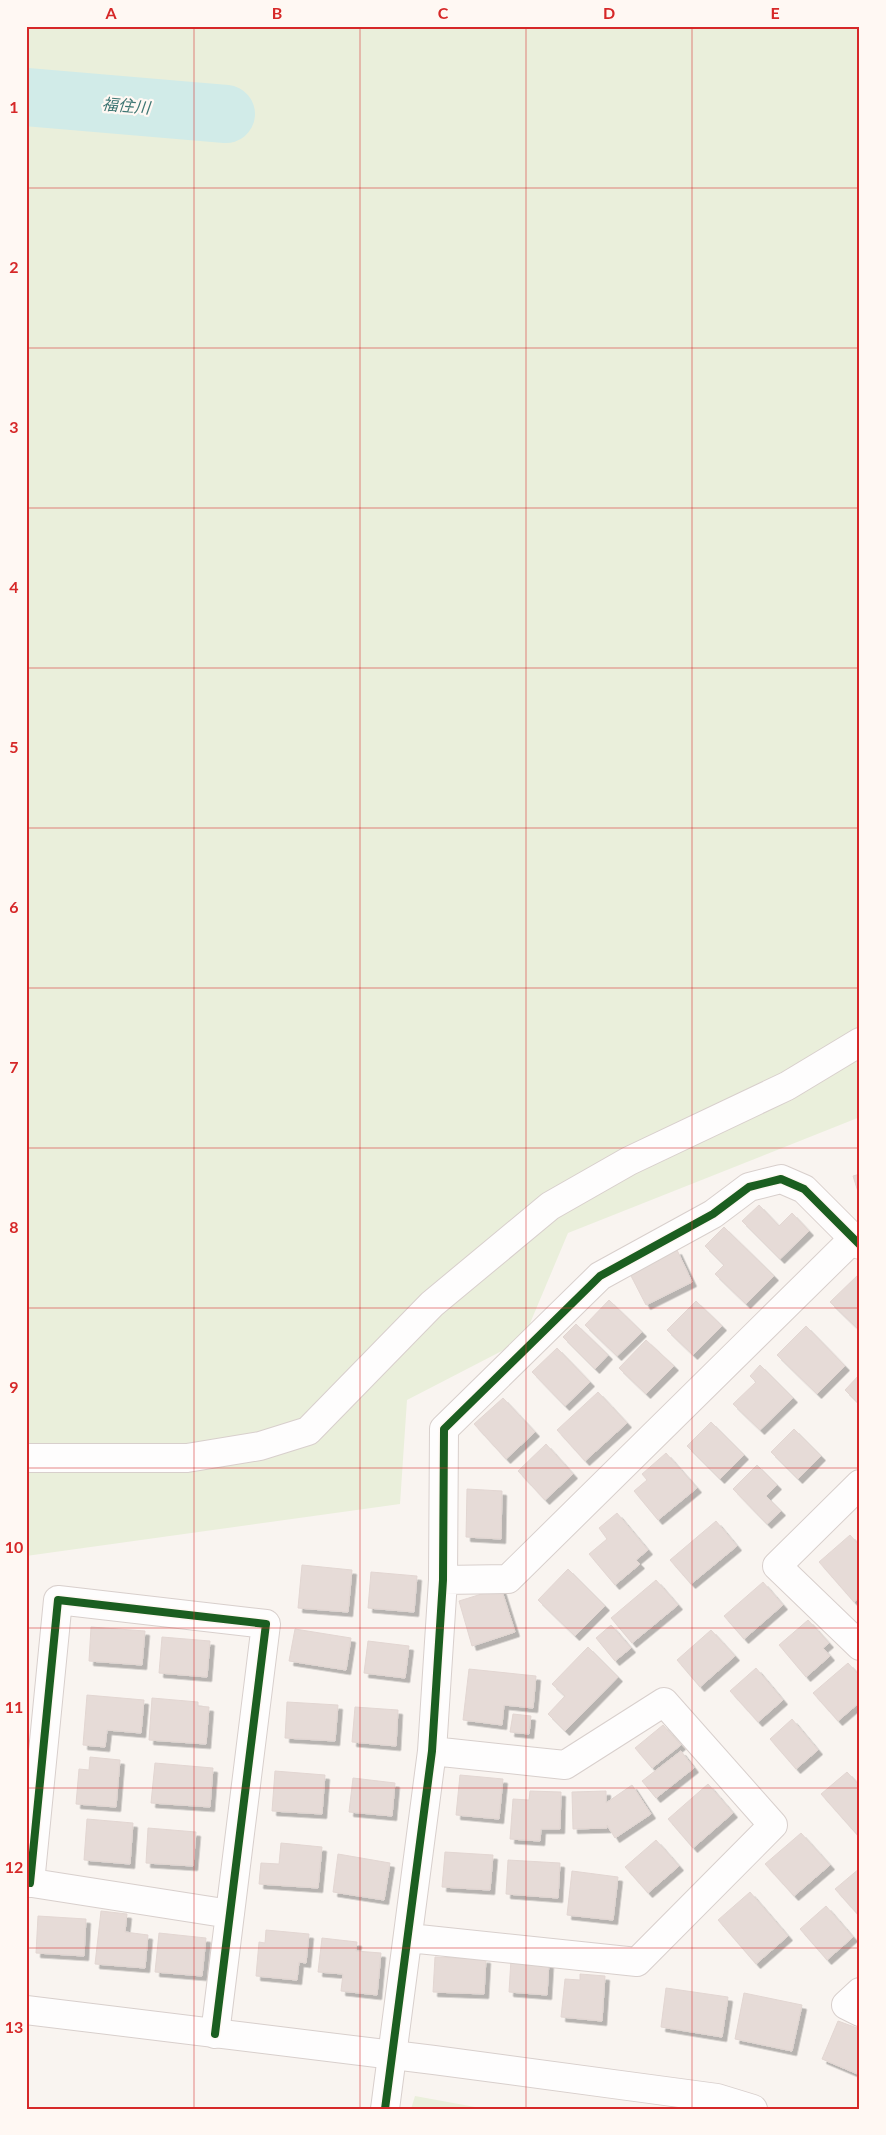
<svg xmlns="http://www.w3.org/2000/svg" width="886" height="2135" font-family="Lato,'Noto Sans JP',sans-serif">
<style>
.green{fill:#eaefdb}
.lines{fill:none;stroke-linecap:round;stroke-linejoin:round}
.river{stroke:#d1ebe8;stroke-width:58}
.building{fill:#e6dbd7;stroke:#e2d6d2;filter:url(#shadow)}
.minor-casing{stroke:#d8cfcc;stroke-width:30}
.tertiary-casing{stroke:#d8cfcc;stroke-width:30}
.minor{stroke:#fefdfd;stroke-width:28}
.tertiary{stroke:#fefdfd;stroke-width:28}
.cycleway-casing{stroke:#fff8f3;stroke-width:11}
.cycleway{stroke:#1b5e20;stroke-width:8}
.grid{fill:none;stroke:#d62828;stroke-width:1;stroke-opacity:0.55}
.labels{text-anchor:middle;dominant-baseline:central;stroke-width:4.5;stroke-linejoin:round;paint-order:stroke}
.water-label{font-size:16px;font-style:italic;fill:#3e7673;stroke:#fff8f3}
.neatline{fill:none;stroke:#d62828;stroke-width:2}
.grid-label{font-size:16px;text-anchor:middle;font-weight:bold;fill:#d62828}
</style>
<defs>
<filter id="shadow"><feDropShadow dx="4.5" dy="4.5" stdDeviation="0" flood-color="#0004"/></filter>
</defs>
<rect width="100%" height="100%" fill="#f9f4f0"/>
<path class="green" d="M26 26H860V1117L568 1233 523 1340 407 1400 400 1504 26 1556Z
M415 2096 486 2109H411Z"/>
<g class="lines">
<path class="river" d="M26 97 226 114"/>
</g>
<path class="building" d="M860 1174V1198L853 1176Z
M759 1205 779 1226 792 1213 809 1231 780 1259 742 1221Z
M724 1227 774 1276 746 1304 715 1274 724 1265 705 1246Z
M677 1250 692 1282 646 1305 630 1274Z
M860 1273V1331L830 1302Z
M609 1300 642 1332 617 1356 585 1325Z
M696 1301 722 1326 693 1355 667 1330Z
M576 1324 608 1355 595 1369 563 1337Z
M806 1326 845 1366 817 1394 777 1355Z
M646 1340 674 1366 646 1394 619 1368Z
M557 1348 590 1382 565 1406 532 1372Z
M760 1365 793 1398 760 1430 733 1404 756 1382 750 1376Z
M860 1374V1405L845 1390Z
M598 1392 627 1423 585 1461 557 1430Z
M503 1398 535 1432 506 1459 474 1424Z
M711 1422 744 1455 720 1479 687 1446Z
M794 1429 821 1456 798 1479 771 1452Z
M546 1444 573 1474 545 1500 518 1471Z
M666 1453 697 1488 658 1520 634 1491 647 1480 642 1474Z
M757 1465 777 1485 766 1496 781 1511 767 1524 733 1489Z
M467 1489 502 1491 501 1539 466 1537Z
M617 1513 648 1550 636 1560 640 1564 615 1585 589 1554 607 1539 599 1528Z
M716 1521 737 1546 691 1584 670 1560Z
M850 1535 860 1546V1597L854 1602 819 1562Z
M302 1565 352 1570 348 1612 298 1608Z
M568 1569 605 1606 575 1636 538 1600Z
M371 1572 417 1576 414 1612 368 1608Z
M656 1580 678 1605 632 1643 611 1618Z
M763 1582 783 1605 744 1639 724 1616Z
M501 1588 515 1632 472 1646 459 1601Z
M808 1620 829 1643 823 1648 830 1656 806 1677 779 1645Z
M611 1625 631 1648 615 1661 596 1638Z
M91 1627 145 1631 142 1665 89 1661Z
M295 1629 351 1638 346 1670 289 1661Z
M711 1630 735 1656 700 1687 677 1660Z
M162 1637 210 1641 207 1677 159 1673Z
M368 1641 409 1646 405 1678 364 1673Z
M588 1647 618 1677 565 1731 548 1714 565 1696 552 1684Z
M848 1663 860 1676V1702L838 1721 813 1693Z
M756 1668 783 1700 758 1722 730 1691Z
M469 1669 536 1676 533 1708 504 1705 502 1725 463 1720Z
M87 1695 144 1700 141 1733 107 1730 105 1747 83 1745Z
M152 1698 198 1702V1706L209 1707 206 1744 149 1740Z
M287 1702 338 1705 335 1741 285 1738Z
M355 1707 398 1710 396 1746 352 1742Z
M513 1714 531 1716 529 1734 510 1732Z
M792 1719 818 1750 796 1769 770 1739Z
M663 1725 681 1745 652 1768 635 1748Z
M681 1751 694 1768 656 1798 642 1781Z
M90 1757 120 1760 116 1807 76 1804 79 1769 89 1770Z
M155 1763 213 1768 210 1807 151 1803Z
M275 1771 325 1775 322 1814 272 1811Z
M847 1772 860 1786V1838L821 1794Z
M460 1775 503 1779 499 1819 456 1815Z
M353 1778 395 1783 392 1816 349 1812Z
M708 1784 733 1813 693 1848 668 1819Z
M632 1785 651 1814 615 1838 607 1825V1828L573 1829 572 1792 606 1791V1803Z
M530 1791 561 1792 560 1829H541L540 1841 510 1839 513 1799 529 1800Z
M87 1819 133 1823 130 1864 84 1860Z
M148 1828 196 1832 193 1866 146 1863Z
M801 1833 830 1865 794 1896 765 1864Z
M656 1840 679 1866 648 1893 625 1867Z
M281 1843 322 1847 318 1888 259 1884 261 1863 279 1864Z
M445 1852 493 1855 490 1890 442 1887Z
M338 1854 390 1863 384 1900 333 1892Z
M508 1860 560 1863 558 1898 506 1894Z
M860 1868V1917L835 1889Z
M572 1871 618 1877 613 1920 567 1915Z
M750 1892 788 1936 756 1964 718 1920Z
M826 1906 853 1937 827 1960 800 1929Z
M101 1911 127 1914 125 1932 148 1935 145 1968 95 1964Z
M38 1916 86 1919 84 1956 36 1953Z
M266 1930 309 1934 306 1963 299 1962 297 1980 256 1976 259 1942 265 1943Z
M159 1933 206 1938 202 1976 155 1972Z
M322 1938 357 1942 356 1951 381 1953 377 1995 341 1991 343 1974 318 1972Z
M435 1957 486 1959 484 1994 433 1992Z
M511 1959 549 1962 547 1995 509 1992Z
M580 1974 605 1976 602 2021 561 2017 565 1979 580 1980Z
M666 1988 728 1997 722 2037 661 2027Z
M744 1993 802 2005 792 2051 735 2039Z
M838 2021 860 2029V2075L822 2059Z"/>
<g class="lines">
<defs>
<path id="minor" d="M26 1458H187L260 1446 308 1431 432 1304 550 1206 629 1161 787 1086 860 1042
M860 1484 777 1566 860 1646
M443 1580 508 1579 853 1239
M26 1882 230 1914
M30 1883 58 1600 266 1624 215 2034
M409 1938 637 1962 773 1825 664 1702 565 1765 432 1751
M860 1992 846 2005 860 2012
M385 2109 432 1751 443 1580 444 1429 600 1276 713 1214 749 1187 781 1179 804 1189 860 1245"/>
<path id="tertiary" d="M26 2010 434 2060 717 2098 753 2109"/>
</defs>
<use href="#minor" class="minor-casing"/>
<use href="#tertiary" class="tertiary-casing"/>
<use href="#minor" class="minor"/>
<use href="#tertiary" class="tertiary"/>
<defs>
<path id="cycleway" d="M30 1883 58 1600 266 1624 215 2034
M385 2109 432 1751 443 1580 444 1429 600 1276 713 1214 749 1187 781 1179 804 1189 860 1245"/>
</defs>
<use href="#cycleway" class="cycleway-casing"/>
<use href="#cycleway" class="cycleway"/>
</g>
<path class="grid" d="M194 26V2109M360 26V2109M526 26V2109M692 26V2109M26 188H860M26 348H860M26 508H860M26 668H860M26 828H860M26 988H860M26 1148H860M26 1308H860M26 1468H860M26 1628H860M26 1788H860M26 1948H860"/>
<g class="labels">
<g class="water-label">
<text transform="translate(126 105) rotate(5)">福住川</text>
</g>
</g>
<rect width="886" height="2135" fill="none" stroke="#fff8f3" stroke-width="55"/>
<rect x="28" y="28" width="830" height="2080" class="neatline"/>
<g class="grid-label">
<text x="111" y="19">A</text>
<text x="277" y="19">B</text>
<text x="443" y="19">C</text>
<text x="609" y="19">D</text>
<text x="775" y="19">E</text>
<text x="14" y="113">1</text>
<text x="14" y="273">2</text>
<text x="14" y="433">3</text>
<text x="14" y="593">4</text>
<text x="14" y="753">5</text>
<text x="14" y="913">6</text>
<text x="14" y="1073">7</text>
<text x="14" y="1233">8</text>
<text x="14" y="1393">9</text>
<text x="14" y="1553">10</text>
<text x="14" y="1713">11</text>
<text x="14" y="1873">12</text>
<text x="14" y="2033">13</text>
</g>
</svg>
